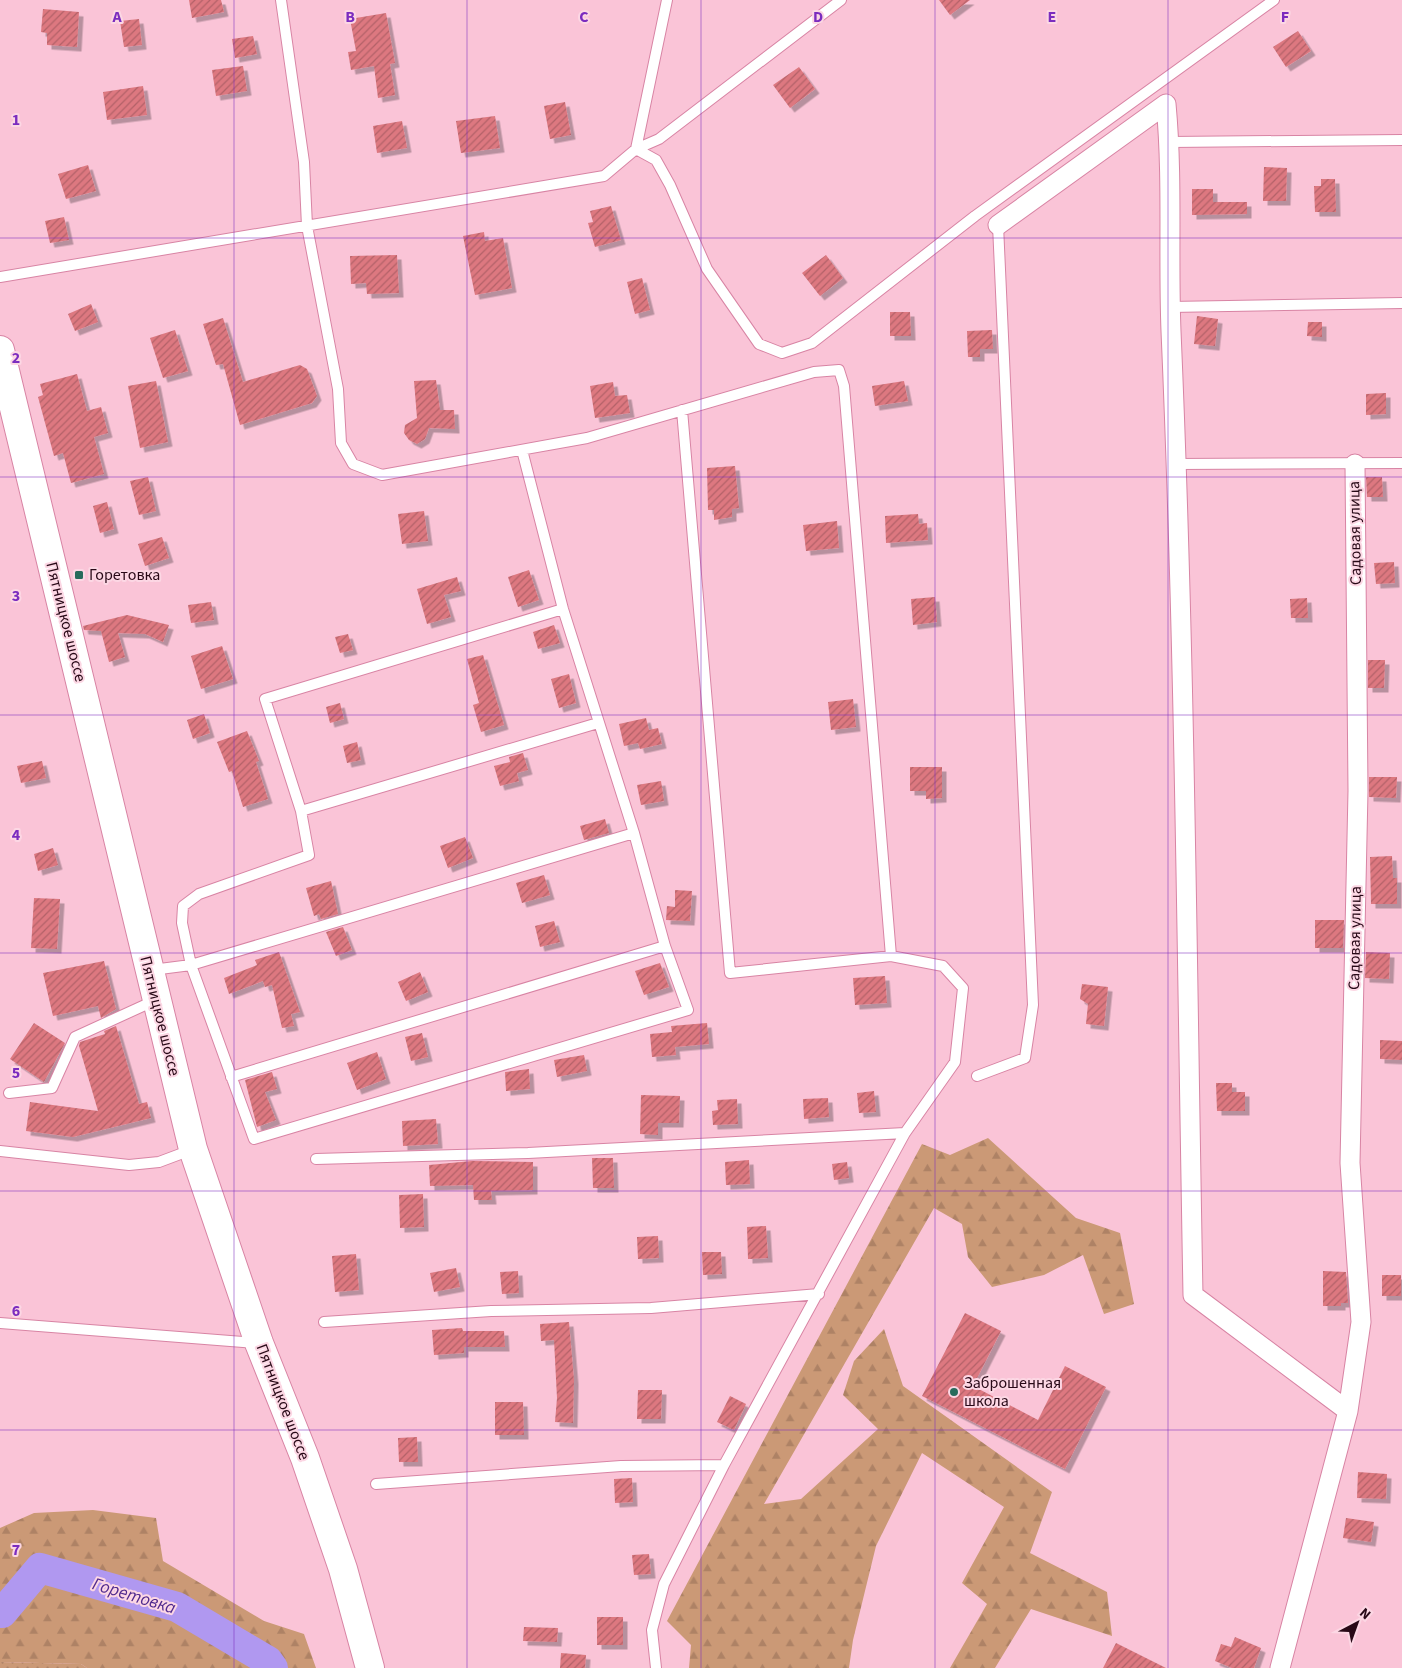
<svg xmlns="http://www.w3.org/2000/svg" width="1402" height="1668" font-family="'Source Sans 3',sans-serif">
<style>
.forest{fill:url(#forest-firs)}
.garden{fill:url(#garden-dots)}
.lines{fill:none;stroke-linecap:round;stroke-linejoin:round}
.river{stroke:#b098f0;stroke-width:30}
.building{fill:url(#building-hatch);filter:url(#shadow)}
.lane-casing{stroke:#d884a4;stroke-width:12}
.street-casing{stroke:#d884a4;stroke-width:21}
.primary-casing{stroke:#d884a4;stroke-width:30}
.lane{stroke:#fff;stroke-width:10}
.street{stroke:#fff;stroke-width:19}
.primary{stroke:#fff;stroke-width:28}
.grid{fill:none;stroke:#7b2cbf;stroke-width:1;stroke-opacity:0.55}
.poi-dot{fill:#286b5c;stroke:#fcd7e4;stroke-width:2}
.labels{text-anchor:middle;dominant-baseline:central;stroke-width:4;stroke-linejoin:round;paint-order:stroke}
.street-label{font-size:16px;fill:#280917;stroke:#fcd7e4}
.poi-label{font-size:16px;fill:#280917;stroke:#fcd7e4;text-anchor:start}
.water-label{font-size:18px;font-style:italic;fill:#502a8e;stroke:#fcd7e4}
.grid-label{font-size:16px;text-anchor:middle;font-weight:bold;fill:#7b2cbf;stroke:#fcd7e4;stroke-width:4;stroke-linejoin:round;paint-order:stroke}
</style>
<defs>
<pattern id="forest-firs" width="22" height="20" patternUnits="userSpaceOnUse" patternTransform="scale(1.25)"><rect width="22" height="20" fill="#cb9976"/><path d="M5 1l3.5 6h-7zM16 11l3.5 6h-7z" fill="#ae8265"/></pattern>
<pattern id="garden-dots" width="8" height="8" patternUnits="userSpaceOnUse" patternTransform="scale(1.25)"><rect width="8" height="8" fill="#cb9976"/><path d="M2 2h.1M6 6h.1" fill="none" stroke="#ae8265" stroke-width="1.8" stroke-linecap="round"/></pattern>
<pattern id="building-hatch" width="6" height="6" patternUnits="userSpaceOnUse" patternTransform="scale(1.25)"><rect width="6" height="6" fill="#dd7880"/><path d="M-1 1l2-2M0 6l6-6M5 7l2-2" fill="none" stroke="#b36168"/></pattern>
<filter id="shadow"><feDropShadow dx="4.5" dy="4.5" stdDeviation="0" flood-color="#0004"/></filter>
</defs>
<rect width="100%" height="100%" fill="#fac4d7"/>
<path class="forest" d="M988 1138 1076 1218 1120 1233 1134 1304 1104 1314 1083 1255 1044 1275 992 1287 968 1257 962 1224 934 1208 764 1504 801 1499 878 1429 843 1395 854 1361 884 1329 903 1386 1052 1492 1030 1553 1107 1592 1112 1636 1031 1609 995 1668H950L987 1604 962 1583 1004 1507 922 1453 876 1546 853 1640 849 1668H689L691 1645 667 1621 922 1144 950 1155Z
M93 1510 156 1518 163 1561 264 1621 304 1634 316 1668H87L81 1664 0 1662V1528L34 1513Z"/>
<path class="garden" d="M0 1662 81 1664 87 1668H0Z"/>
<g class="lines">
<path class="river" d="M0 1613H2L40 1568 177 1607 268 1661 273 1668"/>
</g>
<path class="building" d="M189 0H221L224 12 192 18Z
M939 0H970L950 15Z
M43 9 79 12 77 47 47 45V33L41 32Z
M386 13 395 63 390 64 395 95 378 98 374 66 351 70 348 52 356 51 350 19Z
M139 19 142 45 124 47 120 21Z
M1298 31 1311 51 1286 67 1273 47Z
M253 36 257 54 235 58 232 39Z
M243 66 247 91 216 96 212 70Z
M799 67 815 89 790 108 773 85Z
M143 86 147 115 107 120 103 92Z
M565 102 571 135 550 139 544 106Z
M495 116 500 148 461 153 456 121Z
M402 121 407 148 377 153 373 126Z
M88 165 96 191 66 199 58 174Z
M1264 167 1287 168 1286 201H1263Z
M1321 179H1335L1336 212H1315L1314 186H1321Z
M1192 189H1213V202H1247V214L1192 215Z
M611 206 621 240 595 247 588 223 593 222 590 211Z
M64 217 69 240 50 243 45 221Z
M484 232 485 241 503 238 512 288 475 295 463 236Z
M397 255 399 293 367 294 366 283 351 284 350 256Z
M826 255 843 278 820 296 802 273Z
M642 278 650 310 635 314 627 282Z
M91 304 98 322 75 331 68 314Z
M890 312H910L911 336H890Z
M1197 316 1218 319 1215 346 1194 344Z
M223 318 243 382 300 365 307 369 317 396 312 403 240 425 223 364 216 365 203 324Z
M1308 322H1322V337L1307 336Z
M175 330 188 371 163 378 150 338Z
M992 330 993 349H980V357H968L967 331Z
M77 374 87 411 101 407 108 433 94 437 104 474 71 483 63 453 54 456 38 397 43 395 40 384Z
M436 380 440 410H454L455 429 429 428 425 439 417 444 409 440 404 433 405 425 417 418 414 381Z
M156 381 168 442 140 448 128 386Z
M904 381 908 401 875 406 872 386Z
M613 382 615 396 627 395 630 413 595 418 590 386Z
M1386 393V414L1366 415V394Z
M735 466 739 508 732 509V517L714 520V510H708L707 468Z
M148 477 156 511 139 515 130 481Z
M1366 477H1382L1383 497H1367Z
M107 502 114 529 100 533 93 506Z
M424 511 428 541 402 544 398 514Z
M918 514 919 524 927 523 928 540 886 543 885 516Z
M837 521 839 548 806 551 803 525Z
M162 537 169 558 145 566 138 544Z
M1394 562 1395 583 1376 584 1374 563Z
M529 570 539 600 518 607 508 577Z
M457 577 461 591 444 595 451 617 427 624 417 589Z
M935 597 937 622 913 625 911 599Z
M1307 598 1308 618H1291L1290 599Z
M211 602 214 620 191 623 188 605Z
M127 615 169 625 163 642 145 634 118 633 125 657 109 662 101 631 84 630 83 626Z
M554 625 560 643 538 649 533 632Z
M348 634 353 650 340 653 335 637Z
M222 646 233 679 201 689 191 656Z
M483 655 504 725 481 732 473 705 479 703 467 659Z
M1368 660H1385L1384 688H1368Z
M569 674 576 703 559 708 551 679Z
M853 699 856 727 831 730 828 702Z
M340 703 344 719 330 723 326 707Z
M204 714 210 733 193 739 187 720Z
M646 718 649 730 658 728 662 744 640 749 638 743 624 746 619 724Z
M247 731 259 761 256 762 268 799 243 807 232 771 229 772 217 742Z
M357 742 361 760 347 763 343 746Z
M523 753 528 770 517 773 519 781 500 786 494 766 510 762 509 757Z
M42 761 46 778 21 783 17 766Z
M910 767H942V798L926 799V791H910Z
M1369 777H1397L1396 798 1369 797Z
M661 781 664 801 641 805 637 785Z
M605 819 609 833 584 840 580 826Z
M465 837 473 858 448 868 440 846Z
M53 848 58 865 38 871 34 854Z
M1392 856 1393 878H1397V904H1371L1370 857Z
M544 875 550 895 522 903 516 883Z
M331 881 338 914 321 919 319 914 314 916 306 888Z
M675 890 692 891 690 921 666 920 667 906 675 907Z
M34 898 60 899 57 949 31 948Z
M1315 920H1344L1343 948H1315Z
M554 921 560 942 540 947 535 926Z
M343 927 352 950 336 956 326 932Z
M279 952 300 1012 291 1014 294 1026 282 1028 272 985 265 987 263 981 229 994 224 978 257 965 255 960Z
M1366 952 1390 953 1389 979 1365 978Z
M104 961 116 1009 101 1018 98 1006 53 1016 43 973Z
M660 963 669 987 644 995 635 971Z
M420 972 428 992 406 1001 398 982Z
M885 976 887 1003 855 1005 853 978Z
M1082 984 1108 987 1104 1026 1086 1024 1088 1004 1080 999Z
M34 1023 65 1043 44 1082 10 1059Z
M707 1023 709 1044 675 1047 676 1055 652 1057 650 1034 672 1032 671 1026Z
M116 1026 139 1104 147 1102 151 1118 73 1137 26 1131 30 1102 98 1111 79 1046 80 1042 105 1034 104 1031Z
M422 1033 428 1057 411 1061 405 1037Z
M1380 1040 1402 1041V1060L1380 1059Z
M377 1052 386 1079 357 1090 347 1063Z
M584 1055 587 1071 557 1077 554 1060Z
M529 1069 530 1089 506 1091 505 1072Z
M272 1072 277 1089 265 1092 276 1120 257 1127 245 1080Z
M1216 1083H1232V1092H1245V1111H1217Z
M874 1091 876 1112 859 1113 857 1093Z
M641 1095 680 1096 679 1123H658V1135L640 1134Z
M828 1098 829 1117 804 1119 803 1099Z
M737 1099 738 1124 713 1125 712 1111 718 1110 717 1100Z
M436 1119 438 1144 403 1146 402 1121Z
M592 1158H613L614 1188H593Z
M749 1160 750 1184 726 1185 725 1162Z
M472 1161 533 1162V1190L491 1191 492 1200H474L473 1185 430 1186 429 1165Z
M847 1162 849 1178 834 1180 832 1164Z
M423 1194 424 1227 400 1228 399 1195Z
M766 1226 768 1258 748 1259 747 1227Z
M658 1236 659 1258 638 1259 637 1237Z
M702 1252H721L722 1274 703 1275Z
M356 1254 359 1290 335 1292 332 1256Z
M456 1268 460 1287 434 1292 430 1273Z
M518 1271 519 1293 502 1294 500 1272Z
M1323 1271 1346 1272 1348 1303H1341V1306H1323Z
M1382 1275H1401V1296H1382Z
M965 1313 1001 1331 973 1386 1038 1420 1065 1366 1106 1387 1065 1469 922 1396Z
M569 1322 574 1380 573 1423 555 1422 557 1398 554 1340 541 1341 540 1324Z
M462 1328 463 1331H504L505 1347H464V1353L434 1355 432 1330Z
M638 1390H662L661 1419H637Z
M730 1396 746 1404 734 1430 717 1422Z
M495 1402H523L524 1435H495Z
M417 1437 418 1462H399L398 1438Z
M1358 1472 1387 1474 1386 1499 1357 1498Z
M632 1478 633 1502 615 1503 614 1479Z
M1346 1518 1374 1522 1371 1542 1343 1538Z
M649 1554 651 1574 634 1575 632 1555Z
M597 1617H623V1645H597Z
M524 1627 558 1628 557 1642 523 1641Z
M1235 1637 1261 1648 1254 1668H1232L1215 1661 1221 1644 1231 1647Z
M1116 1643 1166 1668H1103Z
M561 1653 586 1655 585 1668H560Z"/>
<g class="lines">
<defs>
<path id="lane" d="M281 0 304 162 307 226 338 389 341 443 353 464 382 475 587 438 814 372 839 370 844 386 891 956
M667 0 636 149 656 160 670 185 707 269 759 344 782 353 812 343 975 216 1274 0
M1170 142 1402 140
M0 277 604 176 636 149 659 139 841 0
M1170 307 1402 303
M522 450 563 609 634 833 665 946 688 1010 254 1139 191 965 182 923 183 906 199 894 309 855 301 811 265 699 563 609
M1177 464 1402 463
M301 811 598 723
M152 970 191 965 634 833
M977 1076 1025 1058 1033 1005 998 225
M231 1077 665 946
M9 1093 52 1088 75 1037 156 1000
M0 1151 129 1165 159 1162 191 1150
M316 1159 528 1153 905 1133
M324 1322 491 1311 651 1308 819 1294
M0 1323 256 1343
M376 1484 621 1466 724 1465
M656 1668 652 1630 664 1584 724 1465 905 1133 955 1062 963 988 943 966 891 956 730 973 682 410"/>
<path id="street" d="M998 225 1166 104C1173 179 1168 255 1171 331 1185 652 1187 974 1193 1295L1348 1411 1280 1668
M1348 1411 1361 1322 1350 1163 1358 791 1355 464"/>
<path id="primary" d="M0 350 193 1149 259 1343 305 1458 343 1569 370 1668"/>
</defs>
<use href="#lane" class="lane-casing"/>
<use href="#street" class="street-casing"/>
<use href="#primary" class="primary-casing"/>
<use href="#lane" class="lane"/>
<use href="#street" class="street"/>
<use href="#primary" class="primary"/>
</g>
<path class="grid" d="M234 0V1668M467 0V1668M701 0V1668M935 0V1668M1168 0V1668M0 238H1402M0 477H1402M0 715H1402M0 953H1402M0 1191H1402M0 1430H1402"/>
<g class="poi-dot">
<rect x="74" y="570" width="10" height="10" rx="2.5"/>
<circle cx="954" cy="1392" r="5"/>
</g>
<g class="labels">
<g class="street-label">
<text transform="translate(1355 533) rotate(-91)">Садовая улица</text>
<text transform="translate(66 622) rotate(76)">Пятницкое шоссе</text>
<text transform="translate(1355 938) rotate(-89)">Садовая улица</text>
<text transform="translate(160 1016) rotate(76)">Пятницкое шоссе</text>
<text transform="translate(283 1402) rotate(69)">Пятницкое шоссе</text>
</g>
<g class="poi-label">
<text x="89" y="575">Горетовка</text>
<text x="964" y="1383">Заброшенная<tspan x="964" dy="18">школа</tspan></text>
</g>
<g class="water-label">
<text transform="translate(134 1596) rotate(17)">Горетовка</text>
</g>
</g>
<g class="grid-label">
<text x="117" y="22">A</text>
<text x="350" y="22">B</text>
<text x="584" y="22">C</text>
<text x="818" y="22">D</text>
<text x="1052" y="22">E</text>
<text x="1285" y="22">F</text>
<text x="16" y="125">1</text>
<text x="16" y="363">2</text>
<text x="16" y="601">3</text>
<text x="16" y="840">4</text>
<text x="16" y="1078">5</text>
<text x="16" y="1316">6</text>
<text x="16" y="1555">7</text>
</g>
<g transform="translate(1357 1623) rotate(41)" stroke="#fcd7e4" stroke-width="4" paint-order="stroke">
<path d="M0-4L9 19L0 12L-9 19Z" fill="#280917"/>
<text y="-8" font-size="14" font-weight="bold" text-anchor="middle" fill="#280917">N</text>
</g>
</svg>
